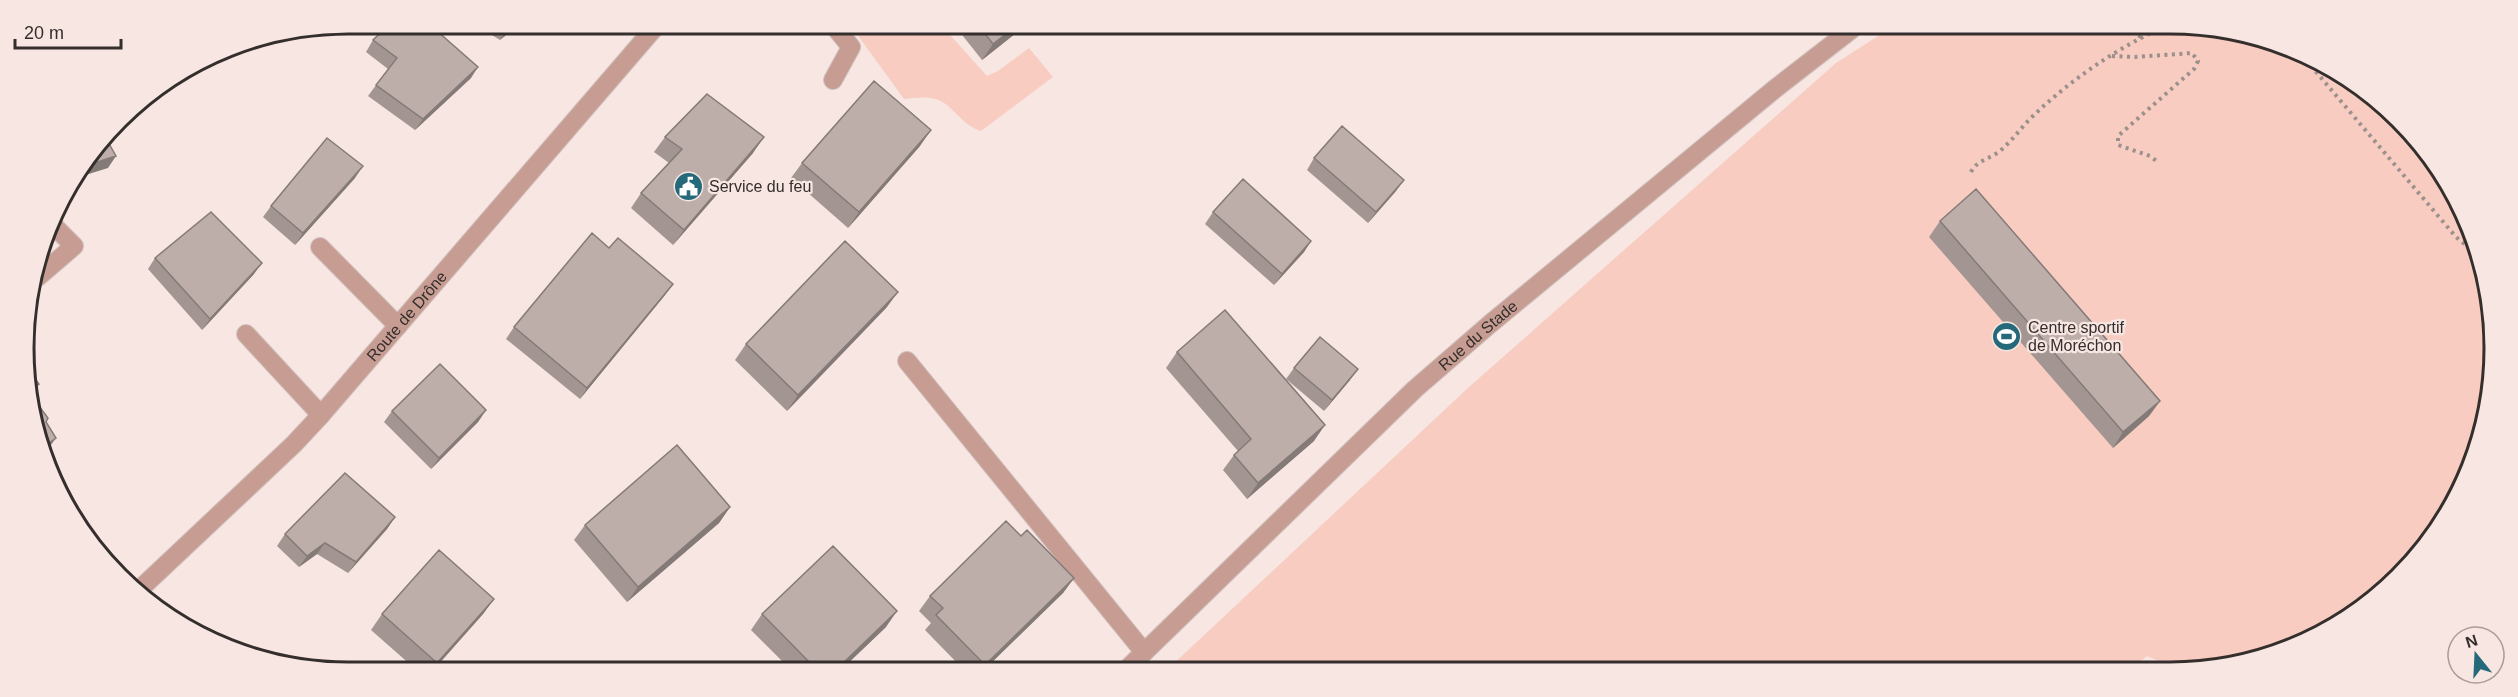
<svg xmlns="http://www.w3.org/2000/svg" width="2518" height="697" font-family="Helvetica,sans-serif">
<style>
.green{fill:#f8ccc1}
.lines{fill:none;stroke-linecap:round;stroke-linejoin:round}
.minor-casing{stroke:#d0c1be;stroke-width:20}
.path{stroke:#9c908d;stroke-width:4;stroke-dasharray:3 4.5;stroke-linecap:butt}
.minor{stroke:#c79d93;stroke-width:18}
.wall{fill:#a39692}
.shaded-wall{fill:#847a77}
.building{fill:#bdaeaa;stroke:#847a77;stroke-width:1.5}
.labels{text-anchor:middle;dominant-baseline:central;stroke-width:4.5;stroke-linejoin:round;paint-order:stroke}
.poi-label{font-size:16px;fill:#342e2c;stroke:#f7e6e2;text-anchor:start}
.street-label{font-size:16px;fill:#342e2c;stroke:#f7e6e2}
.rim{fill:none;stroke:#342e2c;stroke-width:3}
</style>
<rect width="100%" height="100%" fill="#f7e6e2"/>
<path class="green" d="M851 26H942L987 76 998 71 1029 48 1053 77 981 131C961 125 953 105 938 100 927 96 915 98 904 99Z
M1889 29 2232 30 2349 78 2439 168 2488 285V411L2460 492 2399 578 2313 640 2212 670H2179L2147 656 2130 670 1169 668 1469 387 1836 63Z"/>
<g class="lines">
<defs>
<g id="minor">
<path d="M833 80 851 47 834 26"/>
<path d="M320 247 398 326"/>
<path d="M38 277 74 246 52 224"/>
<path d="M246 334 321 415"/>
<path d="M907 361 1144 652"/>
<path id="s1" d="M140 589 294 444 321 415 657 25"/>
<path id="s2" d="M1128 668 1415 389 1490 324 1776 88 1852 29"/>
</g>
</defs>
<use href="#minor" class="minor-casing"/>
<path class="path" d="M2139 38 2144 30
M2112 56 2135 57 2192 53 2198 61 2194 69 2118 136V145L2150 156 2159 163
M2306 60 2456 237 2474 252
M1971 172C1977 160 1990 159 2000 151 2013 140 2023 125 2035 114 2071 80 2113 51 2157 30"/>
<use href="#minor" class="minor"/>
</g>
<path class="wall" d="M474 24 518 25 500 40Z
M955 26H1025L982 60Z
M373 40 471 78 415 130 368 96 388 69 366 52Z
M665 137 753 153 673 245 631 208 641 193 669 163 654 152Z
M920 146 848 228 791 178 802 163Z
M1314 158 1396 191 1368 223 1307 170Z
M355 178 295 245 263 217 271 206Z
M1213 212 1311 241 1304 252 1274 285 1205 224Z
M1940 221 2160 401 2149 416 2113 448 1929 237Z
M609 248 665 295 580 399 506 339 514 327Z
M155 258 254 274 202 330 148 269Z
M887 307 787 411 735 360 746 344Z
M1177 352 1314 441 1247 499 1223 470 1234 455 1238 451 1166 368Z
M1294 368 1350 380 1324 411 1286 379Z
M486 410 478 422 431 469 384 422 392 411Z
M730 507 719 523 627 602 574 540 585 525Z
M395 517 387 529 348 573 317 554 299 567 277 546 285 534Z
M1021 536 1074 578 1063 593 986 668H962L925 630 931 623 919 611 930 596Z
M494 599 483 614 436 667H413L371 630 382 614Z
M762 614 886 627 843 668H789L751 630Z"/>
<path class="shaded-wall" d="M513 25H518L500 40 508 29Z
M1016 26H1025L982 60 993 44Z
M478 67 471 78 415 130 423 119Z
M931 130 920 146 848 228 859 212Z
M764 137 753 153 673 245 684 230Z
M116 156 108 168 79 177 88 165Z
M363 166 355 178 295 245 303 233Z
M1404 180 1396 191 1368 223 1376 212Z
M1311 241 1304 252 1274 285 1282 274Z
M262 263 254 274 202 330 210 319Z
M673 284 665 295 580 399 587 388Z
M898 292 887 307 787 411 798 395Z
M1358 369 1350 380 1324 411 1332 400Z
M39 384 31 394V390Z
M2160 401 2149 416 2113 448 2123 432Z
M486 410 478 422 431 469 439 458Z
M1325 425 1314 441 1247 499 1258 483Z
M56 438 48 449 45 452 42 448Z
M730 507 719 523 627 602 638 587Z
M395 517 387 529 348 573 356 562Z
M325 543 317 554 299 567 307 556Z
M1074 578 1063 593 986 668H983L985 665Z
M494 599 483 614 436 667H433Z
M897 611 886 627 843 668H838Z"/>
<path class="building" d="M390 24H429L478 67 423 119 376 85 397 58 373 40Z
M500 24 513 25 508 29Z
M979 26H1016L993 44Z
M874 81 931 130 859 212 802 163Z
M707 94 764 137 684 230 641 193 682 149 665 137Z
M1342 126 1404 180 1376 212 1314 158Z
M327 138 363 166 303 233 271 206Z
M107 140 116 156 88 165Z
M1243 179 1311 241 1282 274 1213 212Z
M1976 189 2160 401 2123 432 1940 221Z
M211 212 262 263 210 319 155 258Z
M592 233 609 248 618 238 673 284 587 388 514 327Z
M845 241 898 292 798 395 746 344Z
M1225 310 1325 425 1258 483 1234 455 1251 439 1177 352Z
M1320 337 1358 369 1332 400 1294 368Z
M440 364 486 410 439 458 392 411Z
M29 371 39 384 31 390Z
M33 398 48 418 46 422 56 438 42 448 35 433 32 399Z
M677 445 730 507 638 587 585 525Z
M345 473 395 517 356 562 325 543 307 556 285 534Z
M1006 521 1021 536 1027 530 1074 578 985 665 936 615 943 608 930 596Z
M833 546 897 611 838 668H815L762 614Z
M439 550 494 599 437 663 382 614Z"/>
<defs>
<symbol id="civic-disc" viewBox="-11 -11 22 22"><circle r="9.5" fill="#256a7a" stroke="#f7e6e2"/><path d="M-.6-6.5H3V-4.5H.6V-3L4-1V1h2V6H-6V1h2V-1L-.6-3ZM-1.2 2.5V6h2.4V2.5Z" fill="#fff"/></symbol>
<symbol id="stadium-disc" viewBox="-11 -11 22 22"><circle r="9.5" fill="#256a7a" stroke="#f7e6e2"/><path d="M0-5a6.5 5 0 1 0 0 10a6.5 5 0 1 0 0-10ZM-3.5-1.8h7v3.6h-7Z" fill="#fff"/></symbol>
</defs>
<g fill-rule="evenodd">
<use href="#civic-disc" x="672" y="170" width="33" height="33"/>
<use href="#stadium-disc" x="1990" y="320" width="33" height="33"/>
</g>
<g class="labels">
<g class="poi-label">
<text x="709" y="186">Service du feu</text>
<text x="2028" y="327">Centre sportif<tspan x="2028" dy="18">de Moréchon</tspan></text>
</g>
<g class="street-label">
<text stroke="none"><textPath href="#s1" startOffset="382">Route de Drône</textPath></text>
<text stroke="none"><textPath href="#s2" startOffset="483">Rue du Stade</textPath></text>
</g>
</g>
<path d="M0 0H2518V697H0ZM348 34H2170A314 314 0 0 1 2484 348V348A314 314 0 0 1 2170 662H348A314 314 0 0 1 34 348V348A314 314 0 0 1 348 34Z" fill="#f7e6e2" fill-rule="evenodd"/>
<path class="rim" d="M348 34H2170A314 314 0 0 1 2484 348V348A314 314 0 0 1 2170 662H348A314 314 0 0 1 34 348V348A314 314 0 0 1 348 34Z"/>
<g transform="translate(2476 655) rotate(342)"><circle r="28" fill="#f7e6e2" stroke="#a99c99" stroke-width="1.5"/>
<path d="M0-4.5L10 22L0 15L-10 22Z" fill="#256a7a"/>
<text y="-9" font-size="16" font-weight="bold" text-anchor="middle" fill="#342e2c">N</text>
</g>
<path d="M15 39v9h106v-9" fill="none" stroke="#342e2c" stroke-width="3"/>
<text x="24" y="39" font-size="18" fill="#342e2c" stroke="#f7e6e2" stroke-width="4.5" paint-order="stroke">20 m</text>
</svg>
